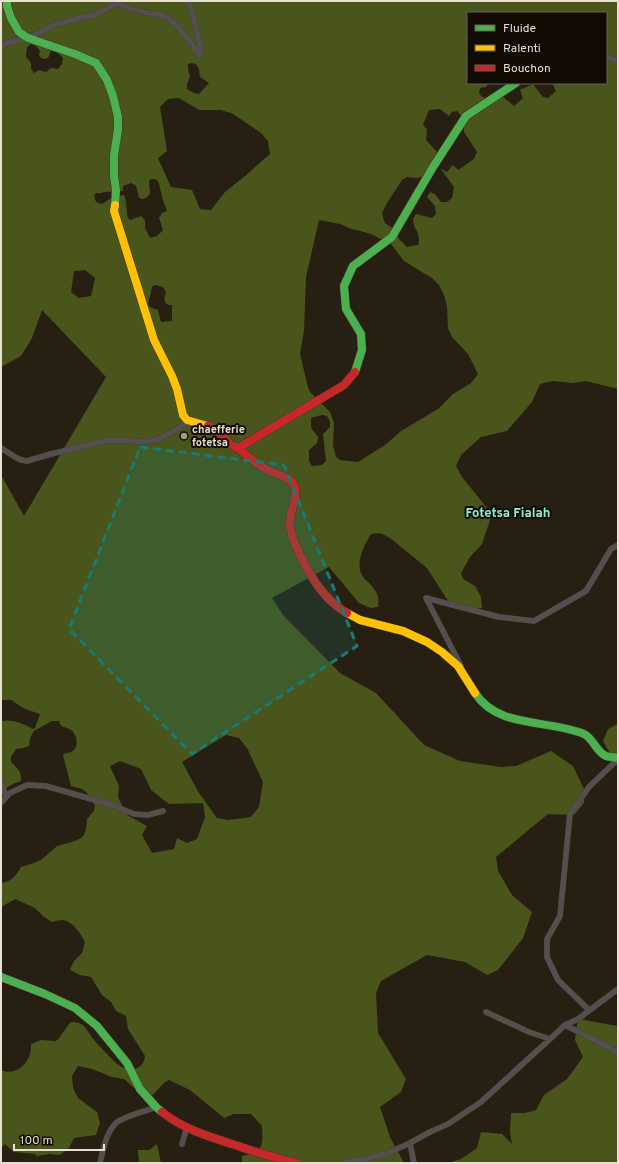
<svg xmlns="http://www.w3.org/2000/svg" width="619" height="1164" font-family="Overpass,sans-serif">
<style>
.forest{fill:#49551b;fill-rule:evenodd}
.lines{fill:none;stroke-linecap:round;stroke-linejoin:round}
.street-casing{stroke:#40392e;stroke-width:6}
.fast-casing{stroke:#40392e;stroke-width:9}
.slow-casing{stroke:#40392e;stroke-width:9}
.jam-casing{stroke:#40392e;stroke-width:9}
.street{stroke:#544f4e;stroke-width:5.5}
.fast{stroke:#4caf50;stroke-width:8}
.slow{stroke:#ffc107;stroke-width:8}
.jam{stroke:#c62828;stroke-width:8}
.marked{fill:#1a7b73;fill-opacity:0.2;stroke:#1a7b73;stroke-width:3;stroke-dasharray:8 5;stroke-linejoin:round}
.poi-dot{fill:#a49b8e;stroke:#120b04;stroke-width:1.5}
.labels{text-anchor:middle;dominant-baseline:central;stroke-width:4;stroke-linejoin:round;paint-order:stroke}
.poi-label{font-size:11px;font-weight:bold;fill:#e8ded1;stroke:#120b04;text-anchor:start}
.quarter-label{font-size:13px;font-weight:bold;fill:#90efd1;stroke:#120b04}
</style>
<rect width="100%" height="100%" fill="#271f12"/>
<path class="forest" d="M1 1H346L358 2 381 1H618V389L586 381 573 383 553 381 540 384 532 402 507 431 481 437 461 455 456 466 462 477 492 514 482 544 470 557 461 573 463 579 475 586 481 597 482 608 469 610 450 604 427 568 390 538C383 534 379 532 371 534 364 545 355 563 362 575 363 578 366 580 368 582 376 590 380 596 378 607L371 608 359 603 329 567 272 598 283 615 340 673 376 693 424 745 460 761 501 767 516 766 551 751 573 766 584 789V803L574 815 548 814 496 857 498 871 512 895 532 912 523 938 498 970 487 975 465 962 427 955 381 981 376 993 378 1033 406 1079 401 1092 380 1107 390 1137 404 1163H244L242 1162V1156C264 1151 263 1146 262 1126L251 1114H234L224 1118 190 1090 169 1080C158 1085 158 1094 146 1099L124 1079 112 1077 92 1069 78 1066 72 1076 73 1088 78 1098 97 1112 100 1123 96 1135 74 1138 69 1148 60 1155 49 1154 37 1156 35 1154 14 1152 5 1144 1 1148V1070C13 1076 27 1066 30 1054 31 1050 31 1047 31 1044L41 1040 56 1041C62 1036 65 1028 71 1022 76 1022 80 1023 83 1025 86 1028 87 1030 89 1033 93 1039 98 1045 103 1050 112 1058 122 1074 137 1068 142 1066 144 1062 145 1056L128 1029 126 1016 116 1011 111 1002 102 995 91 977 80 975 70 970 74 961 82 953 85 942C81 934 73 921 62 920 59 920 55 921 52 922L43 916 35 908 15 899 1 907V883C11 882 16 876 21 867L31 864 41 860 57 846 75 841 81 838 84 835 86 829 87 819 94 811 95 806 87 793 82 789 71 786 64 759 63 754C66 753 70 753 73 751 79 746 77 734 71 730 68 728 64 727 61 726L59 721H52L34 731 30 738 29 746 23 748 16 749 11 757V762C17 768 22 772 21 781 12 784 5 787 1 796V721C13 719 22 723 33 729L35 728 40 714 25 709 11 700H1V475L24 516 106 377 42 310 32 338 21 356 1 367ZM468 13H606V83H552L556 91 548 98 543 97 533 84 520 90 523 98 514 106 502 96 487 98 482 97 479 93 480 88 486 87 489 83H468ZM31 44 36 46 40 51 39 56 43 59 48 58 51 51 57 52 63 58 62 64 58 69 51 68 46 72 39 70 34 73 31 69V63L26 57 27 47ZM191 63 196 64 199 69 200 77 209 83 199 94 194 93 187 89V84L190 77 188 69V64ZM179 98 199 110H221L233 114 261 133 268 141 270 154 245 176 225 192 211 210 200 209 192 190 171 187 158 158 167 151 160 107 168 99ZM440 109 449 116 452 112 457 111 464 119V132L477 152 474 159 458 170 453 165 447 172 441 169 454 187 452 198 447 202H441L435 194 430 192 427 197 435 206 436 214 432 218 416 214 413 219C413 230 422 233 418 245L407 247 399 239 394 229 385 223 383 218 382 213 387 203 402 180 407 177 418 178 423 176 437 152 426 140 427 129 423 125 429 110ZM151 179H156L159 183 162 197 167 211 162 213 159 218 163 230 157 236 150 238 145 228V220L141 216 130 220 128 218C126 210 127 202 124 195L113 197 102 204 96 202 94 195 96 193H102L104 192 123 191V186L131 183 136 186 139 197 141 199 146 198 150 194 149 181ZM319 220 340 224 349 228 371 234 391 244 404 261 432 278 439 285 444 295 447 306 448 328 452 337 468 354 478 374 471 383 453 394 438 409 401 431 385 445 358 462 340 460 336 457 333 445 334 423 330 412 310 392 308 387 300 354 304 331 306 277ZM85 270 95 278 91 296 79 298 71 292 74 271ZM155 285 163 287 166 292C164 298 163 306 172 305V321L161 322 158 310 150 307 148 305 152 287ZM322 415 327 416 330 421V427L323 434 326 461 322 465 312 466 309 461V450L317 443 318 437 311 428V418ZM226 735 239 738 247 748 263 782 259 807 251 817 228 820 217 818 199 793 182 762ZM120 761 141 769 151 790 169 804 203 803 205 817 197 839 187 843 177 838 174 849 152 853 142 835 147 826 127 815 118 797 119 786 110 766Z
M618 724V768L603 741 608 729Z
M578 1019 618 1026V1163H448L461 1159 477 1148 481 1132 502 1134 512 1144 510 1132 511 1113H525L536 1110 544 1095 567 1079 583 1057 575 1040Z
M157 1144 161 1163H139L138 1150H149Z"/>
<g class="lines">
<defs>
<path id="street" d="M1 47 7 43 28 38 56 24 97 14 118 3C131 11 142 12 157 14 174 16 190 41 199 55L201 49 190 4 188 1
M606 58 618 60
M1 448 15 457 21 460 27 461 51 454 105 441 114 440 145 442 156 440 167 435 185 424H194
M461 666 426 598 499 617 534 621 586 591 611 549 618 545
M1 781 6 797
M1 803 10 793 27 785 46 786 112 805 134 814 148 815 163 811
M589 1010 558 980 547 957V939L560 916 570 814 589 787 618 759
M486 1012 529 1032 550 1039
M565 1025 618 1052
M410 1143 414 1163
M182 1144 187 1127
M100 1163C103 1150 106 1133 116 1123 122 1117 147 1111 156 1107
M344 1163 386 1154 410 1143 430 1132 448 1124 481 1102 550 1039 565 1025 578 1019 618 989"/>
<path id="fast" d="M7 1V6L11 18 19 32 28 38 75 54 96 63 107 80 113 96 118 117V130L114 155V176L116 190 115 205
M355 372 362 350 361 334 346 309 344 286 353 266 392 237 433 167 466 116 516 83
M475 693C498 729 549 719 584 734 594 739 596 752 606 756 609 757 614 757 618 758
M1 977 45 994 75 1008 97 1026 127 1063 140 1089 156 1107 162 1112"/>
<path id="slow" d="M115 205 114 211 154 340 172 376 177 389 183 415 187 420 208 426
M347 613 360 620 403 631 427 642 442 652 458 666 475 693"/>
<path id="jam" d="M208 426C213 429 219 432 223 436 226 439 228 443 231 445 234 447 237 447 239 449 249 457 255 463 266 469 274 474 290 476 294 485 299 498 289 511 290 524 290 534 295 544 299 553 310 576 324 600 347 613
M238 448 344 385 355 372
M162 1112C183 1129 210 1137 235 1145 256 1152 276 1159 297 1163"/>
</defs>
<use href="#street" class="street-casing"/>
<use href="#fast" class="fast-casing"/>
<use href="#slow" class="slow-casing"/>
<use href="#jam" class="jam-casing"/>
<use href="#street" class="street"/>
<use href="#fast" class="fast"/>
<use href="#slow" class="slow"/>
<use href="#jam" class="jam"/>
</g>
<path class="marked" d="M140 447 284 465 357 646 192 754 69 629Z"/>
<circle class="poi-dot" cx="184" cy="436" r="4"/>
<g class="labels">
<g class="poi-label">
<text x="192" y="430">chaefferie<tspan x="192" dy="13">fotetsa</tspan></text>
</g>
<g class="quarter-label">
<text x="508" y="514">Fotetsa Fialah</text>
</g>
</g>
<rect width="619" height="1164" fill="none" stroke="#e8ded1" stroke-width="4"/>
<rect x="467" y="12" width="140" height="72" fill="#120b04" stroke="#685f56"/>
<rect x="475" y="25" width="20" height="6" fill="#4caf50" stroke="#685f56"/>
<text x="503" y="32" font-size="12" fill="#e8ded1">Fluide</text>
<rect x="475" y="45" width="20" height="6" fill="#ffc107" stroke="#685f56"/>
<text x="503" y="52" font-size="12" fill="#e8ded1">Ralenti</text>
<rect x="475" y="65" width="20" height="6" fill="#c62828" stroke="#685f56"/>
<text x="503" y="72" font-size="12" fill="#e8ded1">Bouchon</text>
<path d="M14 1144v6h90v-6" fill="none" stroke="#e8ded1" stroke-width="2"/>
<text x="20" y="1144" font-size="12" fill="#e8ded1" stroke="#120b04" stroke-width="3" paint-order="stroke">100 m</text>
</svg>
